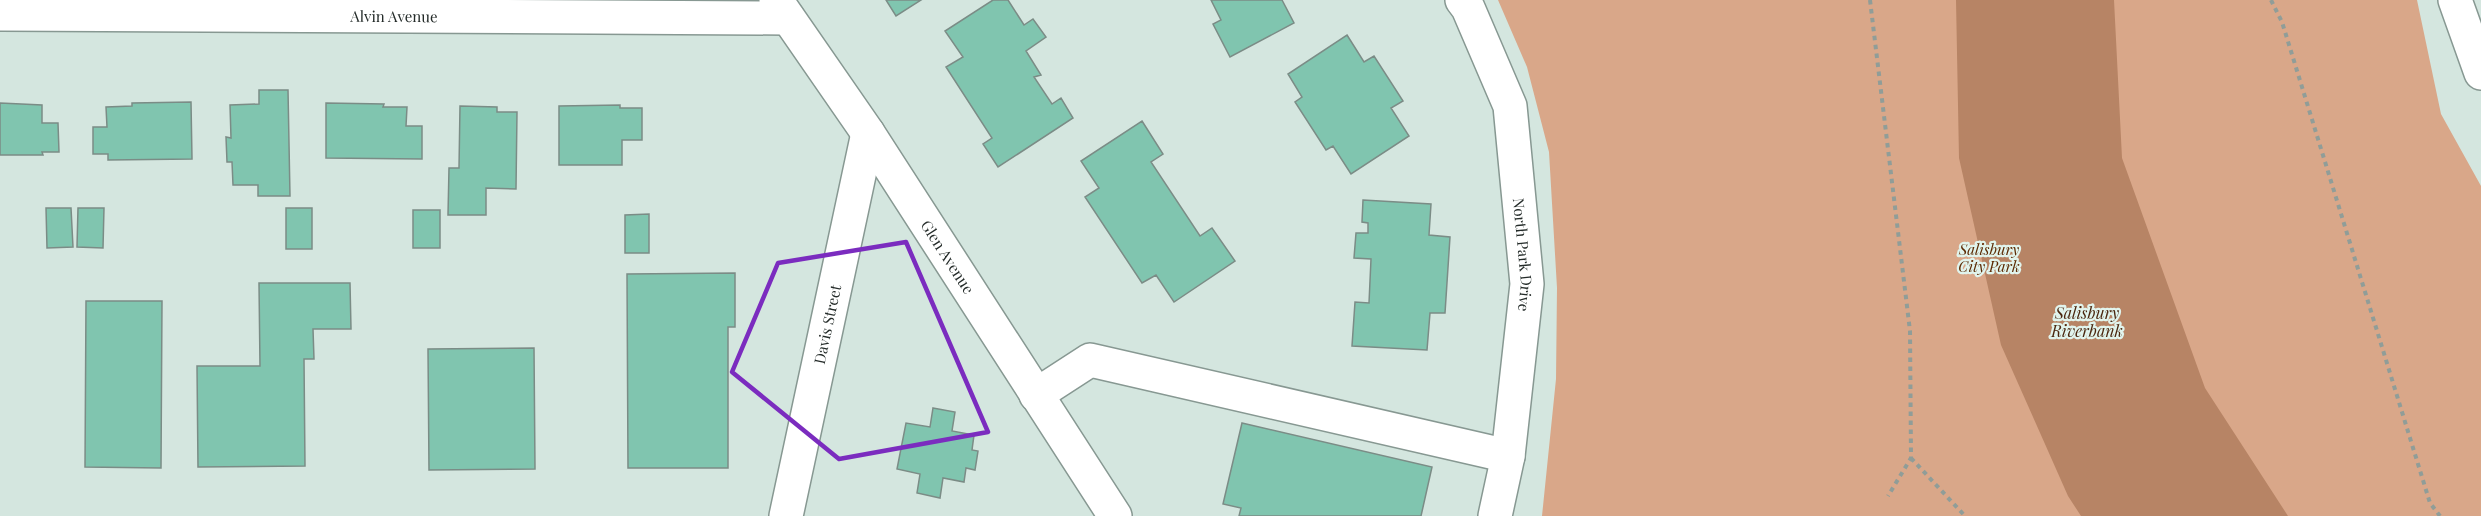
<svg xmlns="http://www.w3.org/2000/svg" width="2481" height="516" font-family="'Playfair Display',serif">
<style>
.green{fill:#d9a789}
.water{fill:#b78465}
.building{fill:#80c5af;stroke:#7b8c86;stroke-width:1.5}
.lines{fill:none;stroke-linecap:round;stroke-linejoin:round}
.minor-casing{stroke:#879892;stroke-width:36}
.path{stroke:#909d98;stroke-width:4;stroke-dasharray:4.5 4.5;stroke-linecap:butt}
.minor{stroke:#fff;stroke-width:33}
.marked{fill:none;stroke:#7b2cbf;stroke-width:4.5;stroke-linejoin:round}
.labels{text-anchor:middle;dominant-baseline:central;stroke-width:4.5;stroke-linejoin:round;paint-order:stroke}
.street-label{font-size:15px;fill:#242b29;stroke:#e1f4ed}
.park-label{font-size:15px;font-style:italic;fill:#5c2b04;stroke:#e1f4ed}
.water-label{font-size:16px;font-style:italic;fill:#4a260e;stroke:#e1f4ed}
</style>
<rect width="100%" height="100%" fill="#d4e6df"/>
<path class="green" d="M1498 0H2417L2441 114 2481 186V516H1542L1556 379 1557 288 1549 152 1527 67Z"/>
<path class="water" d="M1956 0H2114L2122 158 2205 388 2288 516H2081L2068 496 2001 345 1959 158Z"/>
<path class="building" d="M886 0H921L896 16Z
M993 0H1008L1024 25 1033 19 1046 37 1026 51 1041 75 1034 77 1052 104 1061 98 1073 118 998 167 983 144 992 138 946 67 963 57 945 31Z
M1211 0H1282L1294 23 1230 57 1213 24 1221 20Z
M1347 35 1364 62 1374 56 1403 101 1391 108 1409 136 1351 174 1333 146 1326 150 1295 102 1302 97 1288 74Z
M259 90H288L290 196H258V185H233L232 162H227L226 137 231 138 230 105 259 104Z
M191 102 192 159 108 160V154H93V127H107L106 107 132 106V103Z
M0 103 42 105V123H58L59 152H42L43 155H0Z
M326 103 384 104 383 107H407L406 126H422V159L326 158Z
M620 105V108H642V140H622V165H559V106Z
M460 106 497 107V112H517L516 189 486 188V215H448L449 168H459Z
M1142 121 1163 154 1151 162 1200 236 1212 228 1235 261 1174 302 1156 275 1142 283 1085 197 1099 188 1081 161Z
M1363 200 1431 204 1429 235 1450 237 1445 313H1430L1427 350 1352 346 1355 302 1369 303 1371 259 1354 258 1356 233H1368V223L1362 222Z
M46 208H71L73 247 47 248Z
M78 208H104L103 248 77 247Z
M286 208H312V249H286Z
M413 210H440V248H413Z
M649 214V253H625V215Z
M735 273V327H728V468H628L627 274Z
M259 283H350L351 329H313L314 359H304L305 466 198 467 197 366H260Z
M86 301H162L161 468 85 467Z
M534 348 535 469 429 470 428 349Z
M933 408 955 412 952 431 974 435 972 450 978 451 975 470 966 468 964 482 943 478 940 498 917 493 920 474 897 469 906 423 930 427Z
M1242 423 1432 467 1421 516H1239L1241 508 1223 504Z"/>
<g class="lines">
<defs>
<g id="minor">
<path id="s1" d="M776 0 868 133 1115 516"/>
<path id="s2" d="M1462 0 1468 8 1510 106 1527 284 1508 456 1495 516"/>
<path d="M2455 0 2481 73"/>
<path id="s3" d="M0 14 788 18"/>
<path d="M1036 395 1090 360 1508 456"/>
<path id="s4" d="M786 516 868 133"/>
</g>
</defs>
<use href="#minor" class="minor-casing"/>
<path class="path" d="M1870 0 1910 331 1911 458 1888 496
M2271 0 2282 22 2430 503 2440 516
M1911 458 1965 516"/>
<use href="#minor" class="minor"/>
</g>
<path class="marked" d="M906 242 988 432 839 459 732 372 778 263Z"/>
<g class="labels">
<g class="street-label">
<text stroke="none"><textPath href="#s3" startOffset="394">Alvin Avenue</textPath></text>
<text stroke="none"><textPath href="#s2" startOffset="266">North Park Drive</textPath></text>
<text stroke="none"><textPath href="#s1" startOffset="309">Glen Avenue</textPath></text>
<text stroke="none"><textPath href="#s4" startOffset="196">Davis Street</textPath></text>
</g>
<g class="park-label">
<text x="1989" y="249">Salisbury<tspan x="1989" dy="17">City Park</tspan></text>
</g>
<g class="water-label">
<text x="2087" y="312">Salisbury<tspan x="2087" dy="18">Riverbank</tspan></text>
</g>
</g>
</svg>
